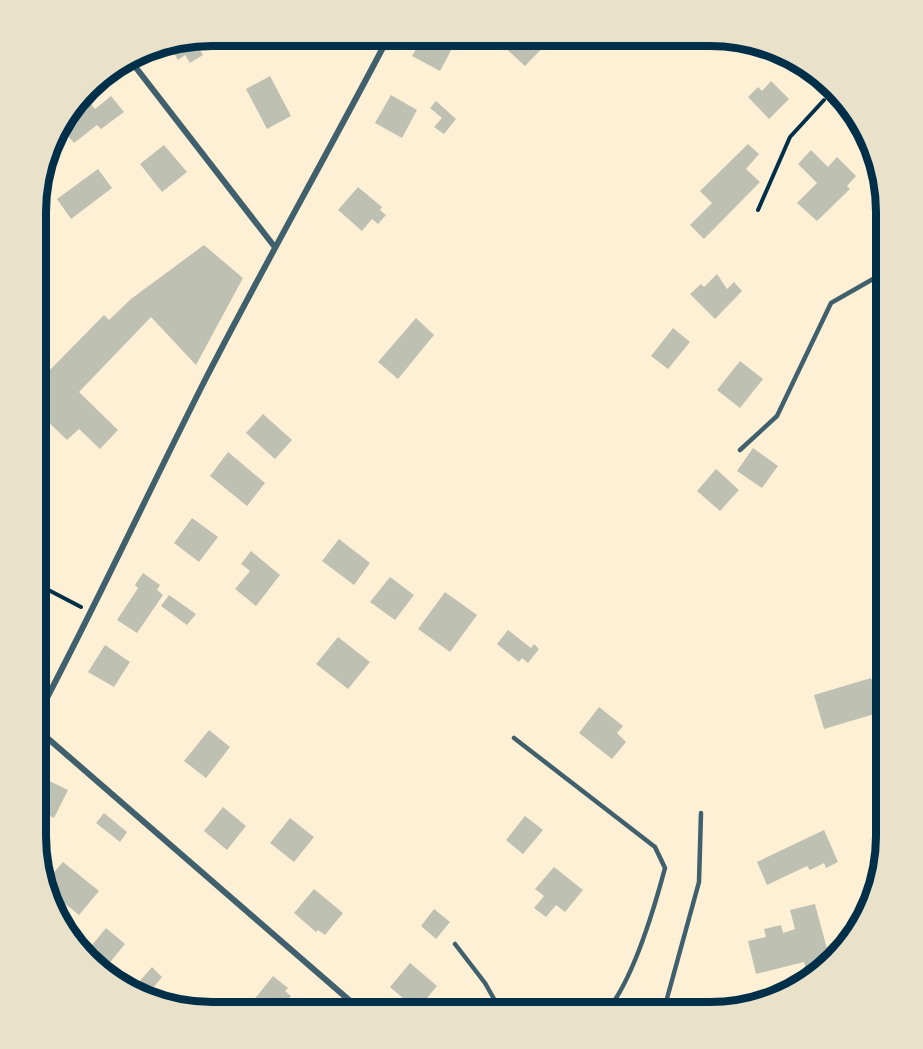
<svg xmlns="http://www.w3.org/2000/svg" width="923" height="1049" font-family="Manrope,sans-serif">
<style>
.building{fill:#bec0b2}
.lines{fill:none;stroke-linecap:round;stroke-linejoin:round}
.path{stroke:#003049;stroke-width:4}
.service{stroke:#3f606c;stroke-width:4.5}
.minor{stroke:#3f606c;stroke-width:6}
.rim{fill:none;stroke:#003049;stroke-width:8}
</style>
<rect width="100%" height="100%" fill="#fdf0d5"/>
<path class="building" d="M215 36 198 47 203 55 190 63 185 55 178 60 168 43Z
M241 36H264L247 47Z
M289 36H311L295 46Z
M423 37H445L455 43 440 71 412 56Z
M512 37H519L524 41 528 37H548L550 40 525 66 503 46Z
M270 76 291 116 267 129 246 89Z
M771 81 789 99 769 119 748 97 758 87 762 91Z
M86 92 91 98 88 100 95 109 111 96 124 112 101 129 97 125 74 143 59 126Z
M391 95 417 110 402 138 375 123Z
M436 101 456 119 444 134 434 127 442 118 430 108Z
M748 144 759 154 746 169 760 182 704 239 690 225 712 203 700 191Z
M164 145 187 172 162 192 140 164Z
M811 150 828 167 837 157 856 176 847 186 850 189 817 221 797 203 817 183 798 164Z
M98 169 112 188 71 219 57 199Z
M358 187 382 207 380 210 386 215 378 224 372 219 362 231 338 210Z
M204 245 243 278 196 365 151 317 79 392 118 430 100 449 79 429 67 440 37 411V383L104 315 109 320 131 299Z
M717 274 727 289 734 282 742 291 715 319 690 294 701 284 704 287Z
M416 318 434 335 398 379 378 362Z
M673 328 690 342 668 369 651 356Z
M740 361 763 379 740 408 717 390Z
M263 414 292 440 275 459 246 433Z
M753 448 778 466 762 488 737 471Z
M228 452 265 483 247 506 210 476Z
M716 469 739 490 720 511 697 491Z
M192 518 218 537 199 562 174 543Z
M339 539 370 563 354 585 322 561Z
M251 551 280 575 256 606 235 589 250 571 241 564Z
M143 573 160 585 157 590 163 595 137 633 117 620 138 588 135 585Z
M390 577 414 595 395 620 370 602Z
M445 592 477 615 450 652 418 629Z
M169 595 196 614 187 625 161 606Z
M508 630 531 648 534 644 539 649 528 663 522 658 519 662 497 644Z
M338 637 370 662 348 689 316 664Z
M105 645 130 662 114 687 88 672Z
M871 678 881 712 824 729 814 695Z
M599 707 623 726 617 733 626 742 612 759 579 733Z
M209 730 230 747 206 778 184 761Z
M41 777 68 790 54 818 36 809V785Z
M223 807 246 826 227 850 204 831Z
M104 813 127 832 120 842 96 823Z
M525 816 543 830 523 854 506 840Z
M290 818 314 837 294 862 270 843Z
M824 830 838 862 826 868 824 863 810 870 807 866 767 885 757 862Z
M63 862 99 891 79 915 51 892 47 880Z
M554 867 583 890 565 912 556 905 546 917 534 908 544 896 535 889Z
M314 889 343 913 325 935 318 930 316 932 294 913Z
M815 904 830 960 826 965 806 970 804 962 756 974 748 941 766 937 764 929 781 925 783 933 795 929 790 910Z
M434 909 450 922 436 939 421 926Z
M106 928 125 944 107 966 88 950Z
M410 963 437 986 417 1010 390 987Z
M152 967 162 977 146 996 135 993 132 990Z
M273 976 288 988 285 991 291 996 279 1013H258L249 1006Z"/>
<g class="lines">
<path class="path" d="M758 210 790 137 824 100
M37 584 81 607"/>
<path class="service" d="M740 450 777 416 831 303 887 271
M514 738 655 847 665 868C654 909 633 982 605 1013
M455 944 485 983 502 1013
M663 1013 699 882 701 813"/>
<path class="minor" d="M130 60 274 246
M804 64 860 124
M37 717C95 607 147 495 203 384 263 267 328 153 389 36
M37 729 364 1013"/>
</g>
<path d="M0 0H923V1049H0ZM212 46H710A166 166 0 0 1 876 212V836A166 166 0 0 1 710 1002H212A166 166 0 0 1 46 836V212A166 166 0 0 1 212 46Z" fill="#e9e1ca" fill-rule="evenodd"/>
<path class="rim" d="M212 46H710A166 166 0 0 1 876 212V836A166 166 0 0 1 710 1002H212A166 166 0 0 1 46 836V212A166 166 0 0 1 212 46Z"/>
</svg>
